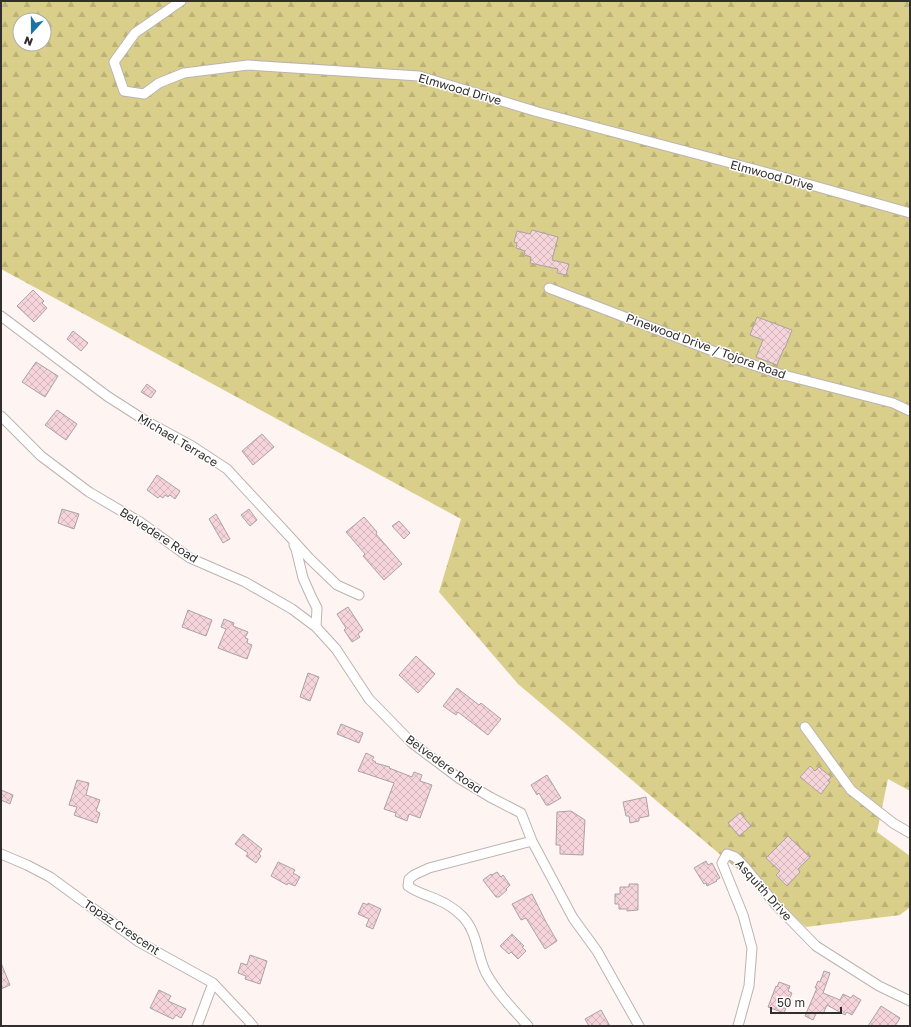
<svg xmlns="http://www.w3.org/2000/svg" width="911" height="1027" font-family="'Golos Text',sans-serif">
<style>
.forest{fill:url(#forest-firs);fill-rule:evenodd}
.building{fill:url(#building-cross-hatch);stroke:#aba2a4}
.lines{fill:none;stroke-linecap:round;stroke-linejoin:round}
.minor-casing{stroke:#bcb3b1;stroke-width:11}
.minor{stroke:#fff;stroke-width:9}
.labels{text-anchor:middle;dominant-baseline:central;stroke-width:3;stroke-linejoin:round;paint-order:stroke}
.street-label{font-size:12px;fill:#312e2d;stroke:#fff}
</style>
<defs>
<pattern id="forest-firs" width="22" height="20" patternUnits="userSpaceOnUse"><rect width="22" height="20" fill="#d9cf8a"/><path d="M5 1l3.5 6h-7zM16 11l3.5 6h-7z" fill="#bbb277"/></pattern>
<pattern id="building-cross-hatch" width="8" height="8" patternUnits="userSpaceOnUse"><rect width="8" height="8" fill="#f5d4da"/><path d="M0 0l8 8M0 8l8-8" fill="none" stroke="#d2b6bb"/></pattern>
</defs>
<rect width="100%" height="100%" fill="#fef5f2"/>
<path class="forest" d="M1 1H910V791L888 779 877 832 910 856V907L900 915 806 927 518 684 439 592 461 519 1 269ZM20 20H44V44H20Z"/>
<path class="building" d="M532 230 558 237 552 260 569 264 566 275 557 273 558 269 530 263 531 257 524 255 525 251 516 248 517 243 514 242 517 231 530 234Z
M33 290 44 301 42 303 47 308 34 322 17 306Z
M757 317 792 330 785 348H784L777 365 756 357 763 340 750 335Z
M73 331 88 343 81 351 67 339Z
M36 362 58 376 45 397 22 382Z
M147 384 156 391 151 398 141 392Z
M57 410 77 424 66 440 45 425Z
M262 434 274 447 253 465 242 451Z
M157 475 180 491 175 499 170 495 168 497 165 495 163 498 160 496 158 498 147 490Z
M62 509 79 514 74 529 58 523Z
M249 509 257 520 250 526 241 515Z
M216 514 230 539 223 543 209 519Z
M364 517 377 532 376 534 402 564 384 580 363 556 365 554 346 532Z
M399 521 410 533 404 539 392 526Z
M348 607 363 630 358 634 360 637 352 642 344 630 346 628 337 614Z
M188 610 212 620 206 636 182 627Z
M224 619 234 623 233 626 248 632 245 638 248 639 247 643 252 645 247 659 218 648 226 629 221 627Z
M416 656 435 674 418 693 399 675Z
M308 673 319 677 310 701 300 697Z
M457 688 479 705 481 703 501 719 488 735 458 712 456 715 443 706Z
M341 724 363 733 359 743 337 734Z
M366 753 374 757 372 760 376 762 375 763 390 767 389 768 412 777 414 772 422 775 420 781 432 785 420 818 409 814 407 821 395 816 396 813 384 809 394 783 358 771Z
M810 766 815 771 819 767 831 777 828 781 830 782 821 794 800 777Z
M547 775 561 798 549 805H546L539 793 537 795 531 785Z
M77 780 89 783 86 795 100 800 96 811 100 813 97 823 74 815 77 807 69 805Z
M1 790 13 795 10 804 1 800Z
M646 797 649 816 639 818V821L630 823 629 816H626L623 802Z
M571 811 585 820 583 855 560 854V845H556L557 812Z
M740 813 751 826 739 836 728 823Z
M243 834 262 849 259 854 261 856 256 863 246 856 248 853 235 844Z
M788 836 810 857 798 869 800 872 787 886 776 875 780 871 766 858Z
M706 861 708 865 712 863 720 878 716 880 717 881 707 886 706 883 704 884 694 868Z
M278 862 295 870 293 873 300 877 295 886 288 883 287 885 271 876Z
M497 872 501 877 503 875 510 885 506 889 507 890 499 897H496L483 880 491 874 492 875Z
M629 884H638V910L627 911V909H619V904H615V894H620V887H629Z
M532 894 546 922 557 941 545 949 526 918 521 920 512 904Z
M363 903 368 905V903L381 909 373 929 366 926 369 919 358 914Z
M512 934 524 946 522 947 526 951 518 959 511 952 509 954 500 946Z
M250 955 267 961 260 984 245 979 246 976 238 973 241 963 247 965Z
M1 963 10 985 1 989Z
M824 971 830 973 823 993 840 1000 843 994 851 998 853 995 861 1000 852 1015 847 1012 845 1015 827 1005 823 1014 817 1012 813 1020 805 1016 817 988H815L818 981 820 982Z
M779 982 790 986 788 991 792 993 784 1013 768 1007 776 986 777 987Z
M159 990 171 996 168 1001 186 1009 181 1018 176 1015 173 1019 150 1008Z
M881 1006 900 1018 895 1026H868Z
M601 1010 610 1026H589L585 1019Z"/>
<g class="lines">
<defs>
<path id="minor" d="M181 1 135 33 114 62 124 91 144 94 159 83 184 73 248 65 419 76 538 112 772 174 910 213
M549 288 718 353 780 374 893 403 910 411
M1 316 107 396 146 421 192 446 227 469 291 538 310 559 337 585 359 595
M1 416 41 456 89 492 140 522 190 558 245 582 292 609 316 627 336 649 369 699 412 743 460 779 490 797 521 813 532 841 573 918 597 951 639 1026
M294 545 296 549 303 578 311 596 317 608 316 627
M805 727 851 790 893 823 910 833
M1 854 27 865 50 877 139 942 213 983 247 1019 253 1026
M197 1026 213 983
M528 1026C513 1009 497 993 486 973 477 956 478 933 463 917 456 910 448 904 438 900 428 895 417 893 408 886L409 879 414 875 429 868 532 841
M738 1026 749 986 752 948 743 915 722 863 727 854 735 857 744 866 776 905 816 946 879 986 910 1001"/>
</defs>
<use href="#minor" class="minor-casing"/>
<use href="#minor" class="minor"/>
</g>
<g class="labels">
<g class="street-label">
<text transform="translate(460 89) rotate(16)">Elmwood Drive</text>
<text transform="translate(772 175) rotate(15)">Elmwood Drive</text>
<text transform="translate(706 346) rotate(20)">Pinewood Drive / Tojora Road</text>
<text transform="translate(178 440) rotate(31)">Michael Terrace</text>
<text transform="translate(159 535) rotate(33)">Belvedere Road</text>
<text transform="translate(444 764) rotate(36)">Belvedere Road</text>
<text transform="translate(764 890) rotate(48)">Asquith Drive</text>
<text transform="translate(122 927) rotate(34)">Topaz Crescent</text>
</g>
</g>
<rect width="911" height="1027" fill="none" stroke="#312e2d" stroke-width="4"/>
<g transform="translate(32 32) rotate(201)"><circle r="19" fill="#ffffff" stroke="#adabab"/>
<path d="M0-3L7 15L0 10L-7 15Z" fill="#1a74a3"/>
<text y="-6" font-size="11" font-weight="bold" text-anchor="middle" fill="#312e2d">N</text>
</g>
<path d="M771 1007v6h70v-6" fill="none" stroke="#312e2d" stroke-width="2"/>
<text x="777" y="1007" font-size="12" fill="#312e2d" stroke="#ffffff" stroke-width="3" paint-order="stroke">50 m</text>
</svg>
